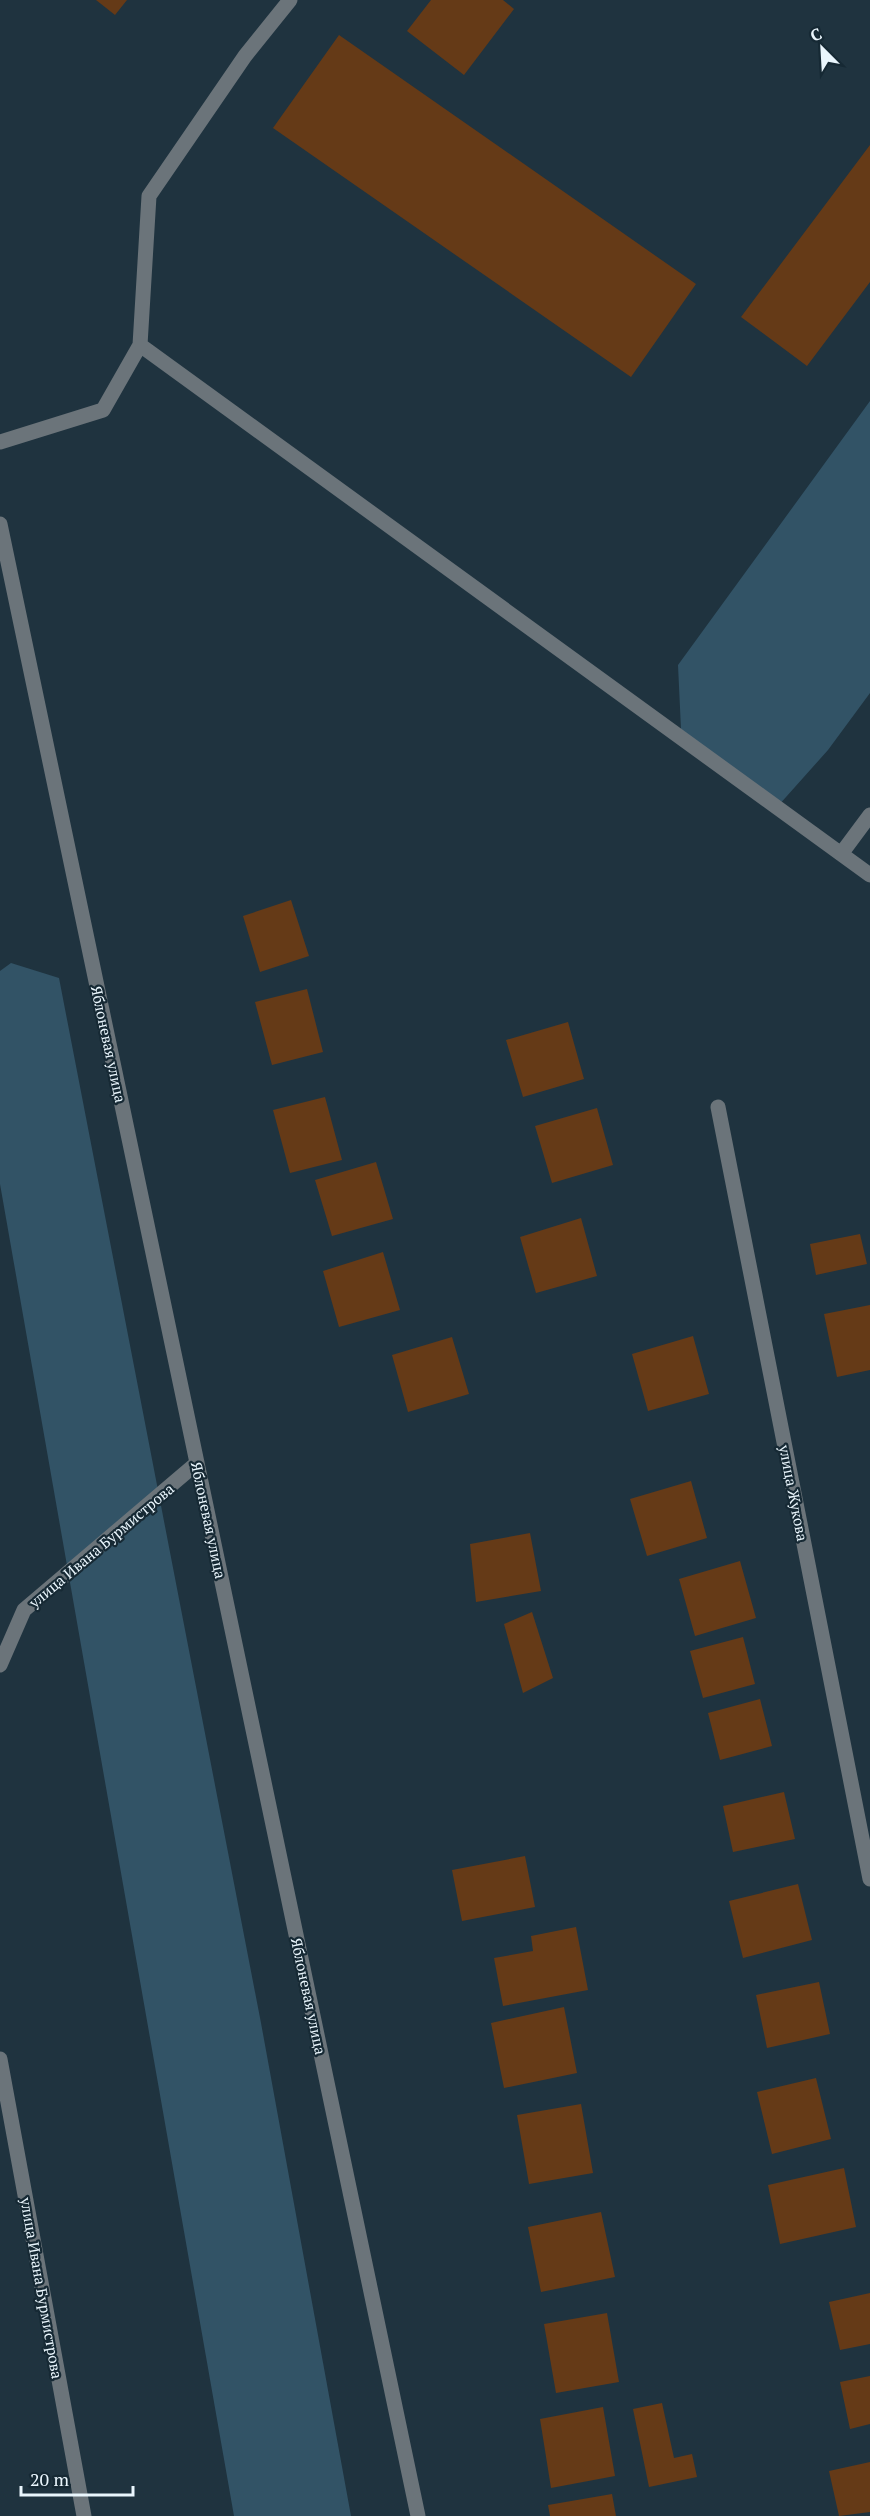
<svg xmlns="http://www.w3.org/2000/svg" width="870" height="2516" font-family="'PT Serif',serif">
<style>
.green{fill:#325366}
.building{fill:#653a17}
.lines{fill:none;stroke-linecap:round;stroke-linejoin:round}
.minor{stroke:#6b747a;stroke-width:15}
.labels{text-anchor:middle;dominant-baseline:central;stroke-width:4.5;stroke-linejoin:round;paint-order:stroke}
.street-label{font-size:15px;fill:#eaf6fd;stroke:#162934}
</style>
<rect width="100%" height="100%" fill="#1f333f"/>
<path class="green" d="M870 401V693L828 750 778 806 681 729 678 665Z
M11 963 59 978 261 2023 351 2516H234L0 1184V971Z"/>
<path class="building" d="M96 0H127L115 15Z
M431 0H503L514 9 464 75 407 31Z
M339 35 696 284 631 377 273 128Z
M870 145V282L807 366 741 317Z
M291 900 309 956 260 972 243 916Z
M307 989 323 1052 272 1065 255 1002Z
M568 1022 584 1079 523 1097 506 1040Z
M325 1097 342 1160 290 1173 273 1110Z
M597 1108 613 1165 552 1183 535 1126Z
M376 1162 393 1219 332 1236 315 1180Z
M581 1218 597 1276 536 1293 520 1237Z
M860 1234 867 1264 816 1275 810 1244Z
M383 1252 400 1310 339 1327 323 1271Z
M870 1305V1370L837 1377 824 1314Z
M693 1336 709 1394 648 1411 632 1354Z
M452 1337 469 1394 408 1412 392 1355Z
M691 1481 707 1538 647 1556 630 1499Z
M530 1533 541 1591 476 1602 470 1544Z
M740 1561 756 1618 695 1636 679 1579Z
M532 1612 553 1678 523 1693 504 1624Z
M743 1637 755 1684 703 1698 690 1651Z
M760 1699 772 1746 720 1760 708 1713Z
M784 1792 795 1839 733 1852 723 1806Z
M525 1856 535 1907 462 1921 452 1870Z
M798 1884 812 1940 743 1958 729 1901Z
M576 1927 588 1990 503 2006 494 1958 533 1951 531 1936Z
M819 1982 830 2034 767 2048 756 1995Z
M564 2007 577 2073 504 2088 491 2023Z
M816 2078 831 2139 772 2154 757 2092Z
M581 2104 593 2173 529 2184 517 2115Z
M844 2168 856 2227 780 2244 768 2185Z
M601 2212 615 2277 541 2292 528 2227Z
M870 2293V2344L840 2350 829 2302Z
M607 2313 619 2382 556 2393 544 2324Z
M870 2376V2424L850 2429 840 2382Z
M662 2403 674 2458 692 2454 697 2477 649 2487 633 2409Z
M603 2407 615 2476 551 2488 540 2419Z
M870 2462V2512L839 2516 829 2471Z
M612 2494 616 2516H550L548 2505Z"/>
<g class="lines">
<path class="minor" d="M140 345 870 875
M0 442 103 410 140 345 149 196 245 56 290 0
M0 524 418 2516
M841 854 870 815
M718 1107 870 1879
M0 1665 24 1610 197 1463
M0 2059 84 2516"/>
</g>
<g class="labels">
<g class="street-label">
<text transform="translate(109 1044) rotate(78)">Яблоневая улица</text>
<text transform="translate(794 1493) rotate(79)">улица Жукова</text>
<text transform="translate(209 1520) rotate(78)">Яблоневая улица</text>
<text transform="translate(101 1545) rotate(-40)">улица Ивана Бурмистрова</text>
<text transform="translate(309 1996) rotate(78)">Яблоневая улица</text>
<text transform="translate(42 2288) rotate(80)">улица Ивана Бурмистрова</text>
</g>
</g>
<g transform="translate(822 48) rotate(336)" stroke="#162934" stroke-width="4.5" paint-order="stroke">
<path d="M0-4.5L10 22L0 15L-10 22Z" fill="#eaf6fd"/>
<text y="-9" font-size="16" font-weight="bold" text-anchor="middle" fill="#eaf6fd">С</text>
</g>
<path d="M21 2486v9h112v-9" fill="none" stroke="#eaf6fd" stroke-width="3"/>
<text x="30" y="2486" font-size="18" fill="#eaf6fd" stroke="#162934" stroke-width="4.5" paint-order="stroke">20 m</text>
</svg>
